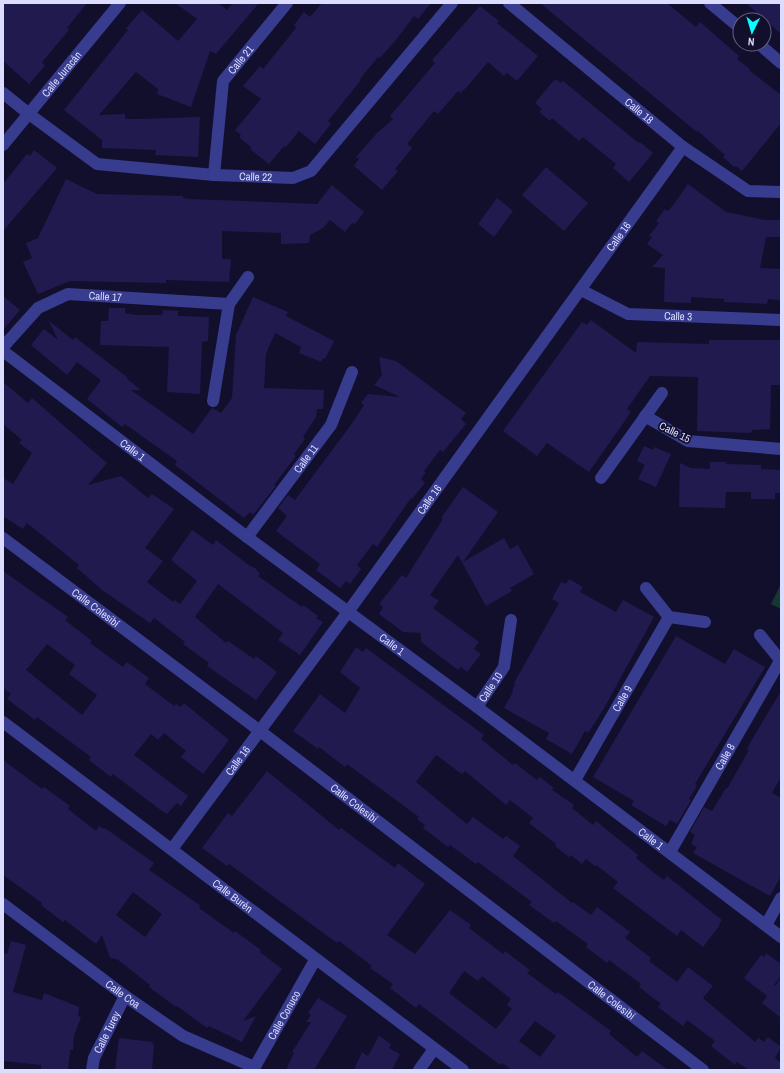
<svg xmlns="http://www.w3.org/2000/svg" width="784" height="1073" font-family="'Archivo Narrow',sans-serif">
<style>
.green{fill:#123833}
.building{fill:#201a4f;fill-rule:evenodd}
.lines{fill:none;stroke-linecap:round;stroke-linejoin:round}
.minor{stroke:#373c8f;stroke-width:12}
.labels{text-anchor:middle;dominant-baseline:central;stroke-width:3.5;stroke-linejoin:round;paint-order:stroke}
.street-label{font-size:11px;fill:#dcdcff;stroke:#120f2d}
</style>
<rect width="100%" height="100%" fill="#120f2d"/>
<path class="green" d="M781 584V609L771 604Z"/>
<path class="building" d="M3 3H87L67 28 69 30 42 62 45 66 29 84 3 61Z
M175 3H218L227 10 233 3H259L216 54 210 51 191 107 157 94 158 89 136 72 99 115 125 114V119H139L200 117 198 157 155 155 156 150 102 148V140L64 110 128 30 126 28 142 10 178 41 197 19Z
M322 3H431L418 19 414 16 396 40 380 58 378 57 360 79 361 80 328 121 331 124 315 144 299 131 286 147 284 146 269 164 250 149 252 148 239 137 241 135 235 130 261 99 243 86 260 66 263 69 296 28 294 25 304 12 310 17Z
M540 3H667L696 27 700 22 739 56 737 59 750 69 749 70 781 95V123L742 171 736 166 734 167 723 157 725 155 698 131 697 132Z
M746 3H781V34Z
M480 6 499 21 497 23 538 56 517 81 507 73 504 76 488 62 466 88 460 93 458 91 438 114 434 111 407 144 412 148 395 169 398 171 382 190 354 166 359 159 356 157 377 133 393 119 390 116 435 63 432 60Z
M555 79 561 83 563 81 636 141 639 143 640 142 653 153 629 182 613 168 616 164 583 137 579 141 552 118 550 121 539 112 542 109 535 103Z
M34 150 57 168 3 231V184L27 154 30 156Z
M546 167 588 203 564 231 522 195Z
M66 179 97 194 183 196V198L190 199 317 204 332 185 364 212 355 224 352 223 345 232 330 220 323 228 310 235 309 243 281 244V233L222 231V259H231L229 282 166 280V283L70 281 38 294 23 262 32 258 26 243 38 238Z
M688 184 726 212 765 220H781V237H766L760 268 781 269V300L768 299 767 304 724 302V299L691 297V303L664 302 665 268 652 267 663 255 647 244 652 237 649 236 659 223 656 221 665 209 668 211 674 204Z
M497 198 513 211 494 237 478 224Z
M3 296 20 310 3 330Z
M253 297 288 312 286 316 334 341 325 359 323 358 321 362 299 353 301 347 275 333 266 354 264 388 324 390 323 409H317L316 417 303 437 305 439 294 454 296 456 274 485 276 486 253 515 250 512 244 518 175 465 177 461 125 424 122 427 87 399 101 380 77 362 67 375 31 345 44 329 58 340 49 321 73 340 75 337 128 378 127 379 141 390H131L193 434 212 408 221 413 232 398 236 335Z
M109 308H125V313L136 315H162L163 310 178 311V316L209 317 208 341 202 342 200 394 167 392 169 347 100 345 101 321H108Z
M591 320 636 353 637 342 709 344V340H781V385H771L770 429 752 430 751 433 697 431 698 377 650 376 627 409 631 412 589 472 547 443 537 456 503 431 582 322 587 325Z
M379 357 396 361 466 413 461 419 466 424 443 452 440 450 424 471 426 472 421 479 425 483 412 499 411 498 377 547 373 544 357 565 361 569 350 584 346 581 340 588 316 570 320 564 276 531 287 516 278 508 288 495 295 500 353 422 364 405 361 403 368 394 400 397 374 385 382 375Z
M3 382 28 403 32 398 107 463 88 485 121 476 148 498 152 494 174 509 145 548 163 561 147 582 173 602 175 600 180 604 197 581 171 560 192 530 213 545 216 540 250 566 255 568 260 574 258 576 302 607 303 605 318 616 316 618 323 622 300 655 278 640 283 633 218 584 195 617 226 643 228 641 254 659 256 656 277 672 256 700 207 666 209 663 183 644 185 642 154 618 150 623 102 590 77 568 79 565 27 523 23 529 3 516V478L13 484 32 453 19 443 22 440 3 424Z
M644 446 653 450 654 447 671 454 656 487 638 479 645 465 637 461Z
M710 462H726V464L761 465V469L781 470V493H775V499H751V492H726L725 508 679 507 680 463 691 468 710 469Z
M463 487 498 512 463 562 504 538 510 549 518 545 534 574 510 588 512 591 486 606 458 555 430 595 439 601 433 608 479 642 474 649 481 654 467 672 461 667 458 670 421 642V633L403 632 379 614 383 607 379 604 402 575 406 578 443 519 441 518Z
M3 571 68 617 65 620 92 641 90 643 123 667 127 662 149 678 145 684 174 706 176 704 181 707 184 703 229 740 203 774 181 757 186 751 164 733 158 740 151 734 134 755 188 796 181 806 177 803 167 814 162 811 117 777 113 774 111 777 89 760 91 757 37 717 35 720 7 699 11 694 3 688ZM47 644 75 665 69 674 97 695 82 715 26 670Z
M569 579 583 587 580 592 616 612 623 600 654 617 603 710 588 733 585 731 572 754 546 739 549 733 504 708 513 692 512 691 515 684 514 683 559 603 552 599 561 582 566 584Z
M676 636 725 664 734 649 765 667 695 784 697 786 689 799 691 800 677 824 670 820 666 826 631 805 634 801 593 777Z
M356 647 363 652 366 648 484 735 481 739 513 765 515 763 537 780 540 777 554 788 552 790 574 805 572 808 593 825 596 821 638 855 636 858 658 876 664 880 667 876 722 920 719 924 720 925 703 947 681 930 677 936 613 888 618 882 596 865 595 866 586 859 582 864 571 855 569 857 555 846 556 844 529 823 533 818 510 800 506 805 465 771 462 774 436 755 416 782 467 824 473 817 503 839 506 836 520 846 513 856 572 903 573 902 591 915 597 907 630 932 625 938 651 958 649 961 677 982 688 967 713 986 703 998 755 1042 758 1038 764 1042 768 1037 781 1047 775 1058 781 1063V1070H749L737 1062 735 1065 711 1046 715 1041 687 1020 683 1026 658 1007 661 1004 639 987 641 984 609 960 607 963 586 947 588 944 556 921 554 923 529 905 532 902 478 862 476 864 450 845 448 847 423 828 425 825 417 819 419 817 347 764 345 767 319 747 318 749 293 731 320 694 345 713 360 688 340 672Z
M781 691V777L772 793 781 798V876L770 896 693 853 697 847 691 844 695 835 690 832 704 807 712 811 726 788 727 789 749 750 747 749 750 743Z
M3 760 42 789 44 787 70 806 68 809 96 831 99 826 104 829 105 828 154 863 149 870 201 906 199 908 234 933 235 931 261 950 260 952 282 969 243 1021 256 1016 242 1042 209 1026 207 1028 177 1006 176 1007 149 987 150 985 117 959 110 958 102 935 96 944 65 920 63 922 41 905 42 903 3 875ZM133 892 162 914 145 937 116 915Z
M267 771 339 830 341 828 395 868 398 863 425 884 387 935 415 954 450 910 471 925 469 928 503 954 505 951 530 970 527 973 556 994 558 992 611 1031 609 1034 637 1057 642 1051 668 1070H512L502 1063 500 1065 419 1004 416 1008 390 988 393 984 370 968 372 966 339 941 337 943 229 864 227 866 202 848 228 813 232 816ZM464 971 478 981 482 976 511 999 507 1005 512 1009 496 1029 449 993ZM535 1021 556 1036 540 1057 519 1041Z
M11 941 26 945 13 992 42 1000 44 993 79 1007 78 1016 81 1017 74 1036 73 1050H70L68 1070H41V1065L3 1061V953L7 954Z
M766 953 781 964V976L774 985 775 986 781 978V1018L762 1003 767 996 744 978 761 955 764 957Z
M318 998 347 1016 314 1070H286L294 1053 292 1052 311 1022H306L311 1015 308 1013Z
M379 1036 391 1044 389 1048 400 1054 392 1070H354L362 1052 368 1056Z
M119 1038 153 1042 152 1044H154L152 1070H115Z"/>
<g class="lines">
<g class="minor">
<path id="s1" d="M509 3 683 147 748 191 781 192"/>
<path d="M710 3 740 28"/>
<path d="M759 44 781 63"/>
<path id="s2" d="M3 93 29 114 97 164 214 175 293 178 311 171 452 3"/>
<path id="s3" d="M3 145 120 3"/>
<path id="s4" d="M214 175 223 81 287 3"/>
<path id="s5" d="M581 290 628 314 781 320"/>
<path id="s6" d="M3 347 38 308 68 294 229 304"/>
<path id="s7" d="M3 351 247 537 477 707 781 937"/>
<path d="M213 401 229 304 248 277"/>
<path d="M645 416 688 441 781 449"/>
<path d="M601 478 662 393"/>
<path id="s8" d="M247 537 331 425 352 372"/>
<path id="s9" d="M3 538 260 731 703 1070"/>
<path d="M646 588 669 617 705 622"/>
<path d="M760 635 781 661"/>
<path id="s10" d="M477 707 504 667 511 620"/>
<path id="s11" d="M3 722 463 1070"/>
<path id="s12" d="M575 780 669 617"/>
<path id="s13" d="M172 849 348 612 683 147"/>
<path id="s14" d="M670 852 780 661"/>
<path id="s15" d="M3 904 125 996 183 1036 254 1067"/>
<path d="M766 925 781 898"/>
<path id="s16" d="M92 1070 94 1058 125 996"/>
<path id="s17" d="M253 1070 315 960"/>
<path d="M419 1070 434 1049"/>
</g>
</g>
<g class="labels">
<g class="street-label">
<text stroke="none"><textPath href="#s4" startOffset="122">Calle 21</textPath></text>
<text stroke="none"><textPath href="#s3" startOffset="92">Calle Juracán</textPath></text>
<text stroke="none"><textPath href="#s1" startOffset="169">Calle 18</textPath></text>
<text stroke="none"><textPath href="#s2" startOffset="277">Calle 22</textPath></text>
<text stroke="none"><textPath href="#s13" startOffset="758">Calle 16</textPath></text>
<text stroke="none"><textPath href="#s6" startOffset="123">Calle 17</textPath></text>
<text stroke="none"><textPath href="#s5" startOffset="103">Calle 3</textPath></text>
<text transform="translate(675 432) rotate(26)">Calle 15</text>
<text stroke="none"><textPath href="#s7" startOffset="163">Calle 1</textPath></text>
<text stroke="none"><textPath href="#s8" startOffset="98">Calle 11</textPath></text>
<text stroke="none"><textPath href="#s13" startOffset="434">Calle 16</textPath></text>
<text stroke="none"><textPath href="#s9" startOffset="116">Calle Colesibí</textPath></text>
<text stroke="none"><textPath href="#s7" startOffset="487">Calle 1</textPath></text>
<text stroke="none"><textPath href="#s10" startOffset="24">Calle 10</textPath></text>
<text stroke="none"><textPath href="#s12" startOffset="94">Calle 9</textPath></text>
<text stroke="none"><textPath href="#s14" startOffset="110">Calle 8</textPath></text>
<text stroke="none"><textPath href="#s13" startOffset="110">Calle 16</textPath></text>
<text stroke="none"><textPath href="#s9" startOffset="440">Calle Colesibí</textPath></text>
<text stroke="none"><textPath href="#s7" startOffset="811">Calle 1</textPath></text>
<text stroke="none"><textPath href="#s11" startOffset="288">Calle Burén</textPath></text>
<text stroke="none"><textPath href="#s15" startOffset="150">Calle Coa</textPath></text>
<text stroke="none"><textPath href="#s9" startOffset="764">Calle Colesibí</textPath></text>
<text stroke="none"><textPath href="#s17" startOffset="63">Calle Conuco</textPath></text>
<text stroke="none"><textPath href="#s16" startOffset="41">Calle Turey</textPath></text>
</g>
</g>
<rect width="784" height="1073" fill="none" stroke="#dcdcff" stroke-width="8"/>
<g transform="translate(752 32) rotate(185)"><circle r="19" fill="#120f2d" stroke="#636181"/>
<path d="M0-3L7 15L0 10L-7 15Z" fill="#08fdff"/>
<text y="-6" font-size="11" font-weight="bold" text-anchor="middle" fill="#dcdcff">N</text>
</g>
</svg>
